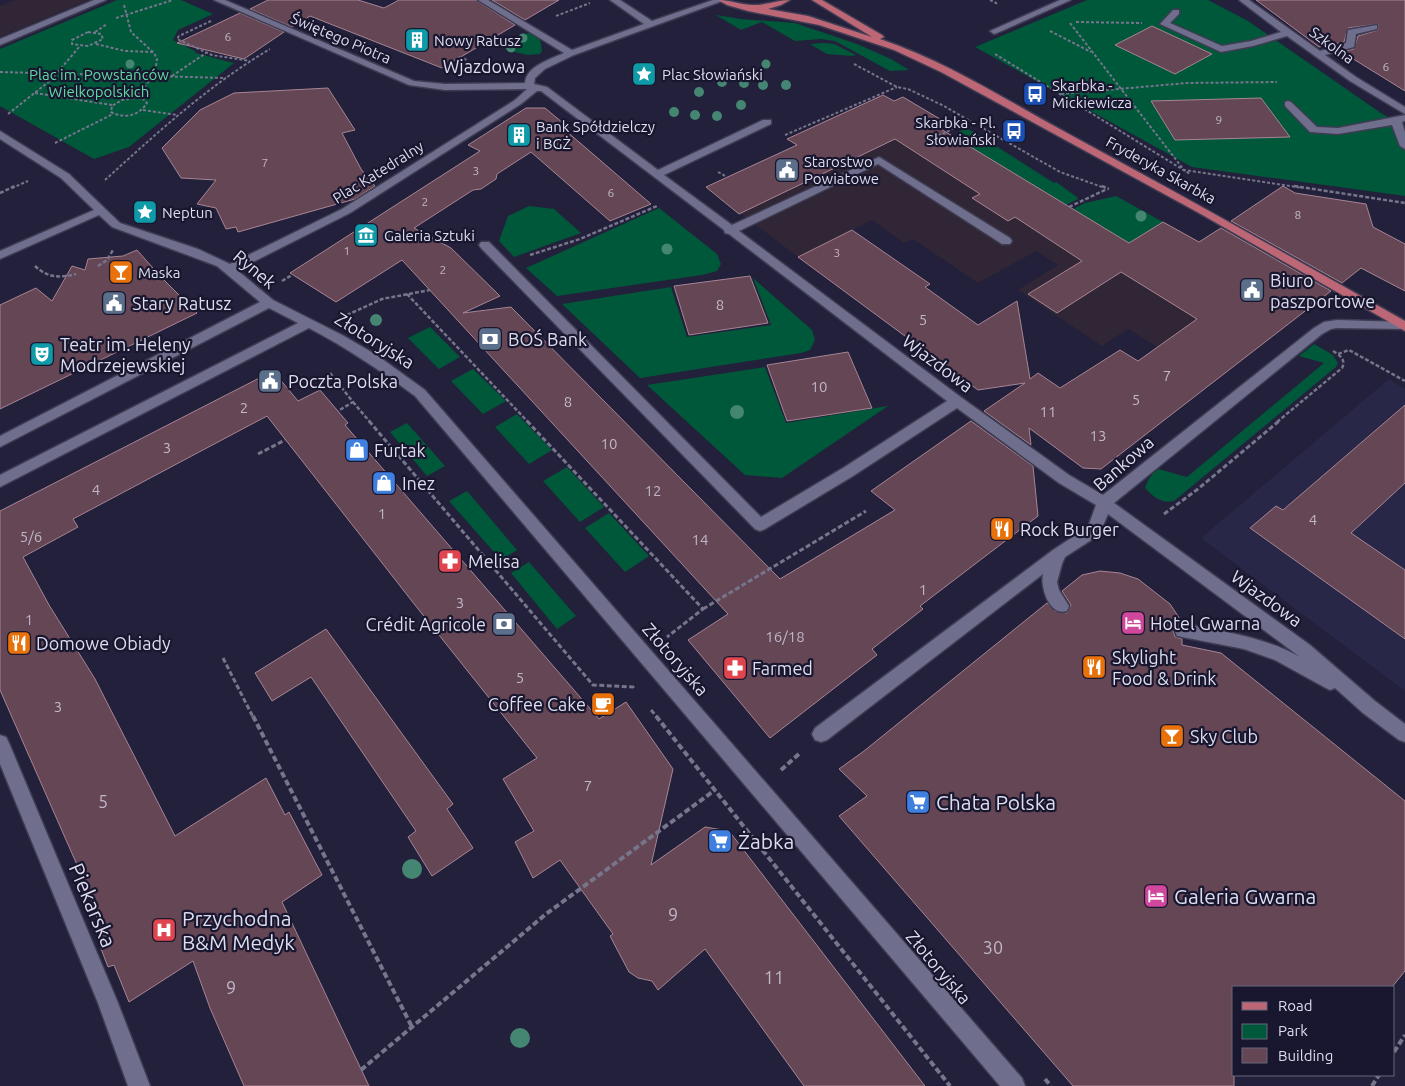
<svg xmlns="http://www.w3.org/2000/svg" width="1405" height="1086" font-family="Ubuntu,sans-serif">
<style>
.commercial{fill:#312635}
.built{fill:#292747}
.green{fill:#00583a}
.building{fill:#654655;stroke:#a78594}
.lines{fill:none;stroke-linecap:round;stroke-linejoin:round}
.minor-casing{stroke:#3e3c52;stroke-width:3}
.major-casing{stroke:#3e3c52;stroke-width:3}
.path-far3{stroke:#76758b;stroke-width:2;stroke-dasharray:3 2;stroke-linecap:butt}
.path-far2{stroke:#76758b;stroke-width:2.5;stroke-dasharray:4 2;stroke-linecap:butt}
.path-far1{stroke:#76758b;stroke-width:3;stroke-dasharray:5 2.5;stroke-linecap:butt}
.path{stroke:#76758b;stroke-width:4;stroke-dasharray:6 3;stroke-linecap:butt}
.minor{fill:#6f6e8d;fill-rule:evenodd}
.major{fill:#bc6676;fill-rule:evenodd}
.tree{fill:#458673}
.labels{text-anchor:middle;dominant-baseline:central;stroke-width:4.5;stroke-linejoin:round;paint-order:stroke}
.far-number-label{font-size:12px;fill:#bfb7c8}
.far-street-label{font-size:15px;fill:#ddddef;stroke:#19172f}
.far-poi-label{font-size:15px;fill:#ddddef;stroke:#19172f;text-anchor:start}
.far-park-label{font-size:15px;fill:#61d9a2;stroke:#19172f}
.number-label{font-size:15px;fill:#bfb7c8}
.street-label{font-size:18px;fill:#ddddef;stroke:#19172f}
.poi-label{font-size:18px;fill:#ddddef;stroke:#19172f;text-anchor:start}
.near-number-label{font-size:18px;fill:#bfb7c8}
.near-poi-label{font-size:21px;fill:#ddddef;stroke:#19172f;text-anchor:start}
.near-street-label{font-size:21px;fill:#ddddef;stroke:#19172f}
</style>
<rect width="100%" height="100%" fill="#22203a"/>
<path class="commercial" d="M16 0H88L0 37V6Z
M883 95 894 101 903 97 940 119 923 127 1128 244 1163 222 1218 254 1271 338 1213 381 1128 329 1102 346 1018 290 1058 265 1036 251 978 283 913 239 904 243 872 220 798 257 706 187 798 146 787 139Z"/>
<path class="built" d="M1389 379 1405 389V691L1201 538Z"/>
<path class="green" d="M117 0H181L213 14 178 30 173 40 195 51 196 53 234 63 129 147 94 159 0 106V49Z
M1087 0H1208L1248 21 1381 113 1405 127V196L1192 167 975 47Z
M716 15 741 19 795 23 857 44 891 59 909 70 890 71 835 41 821 39 795 41 762 22 741 30Z
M531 33C540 36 541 42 542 51L540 54 528 55 506 50 505 46 523 34Z
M824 43 834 44 856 55 852 56 827 54 810 44Z
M965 128 974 132 1054 183 1056 182 1077 197 1078 199 1066 205 962 142 970 138 959 131Z
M1116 196 1163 222 1128 244 1073 209 1085 203Z
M529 206 554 209 581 233 514 257 499 241 508 216Z
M659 208 717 254 721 264 717 271 702 275 557 296 526 268Z
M753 278 812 330 815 340 810 350 801 353 640 378 562 304 671 287 687 337 771 325Z
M430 327 460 357 439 369 408 338Z
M1314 344 1333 355 1338 363 1336 367 1174 501C1161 504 1154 497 1145 488 1148 479 1151 475 1158 469L1187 477 1324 363 1299 356Z
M765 367 786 423 888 406 782 478 745 475 647 385Z
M473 369 506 401 483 414 451 381Z
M517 414 552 450 529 464 495 427Z
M407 423 445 466 427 476 390 432Z
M567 467 604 507 580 522 543 481Z
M467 491 517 550 501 560 449 501Z
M609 513 649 556 625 572 585 528Z
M529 562 576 616 557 629 511 573Z"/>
<path class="building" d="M268 0H358L384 8 399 0H476L515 25 442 68 310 16 292 27 250 9Z
M492 0H559L525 20Z
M1256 0H1405V91L1342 52 1354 49 1358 36 1378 30V24L1348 28 1344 42 1319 47Z
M240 13 284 32 244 59 177 43Z
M1152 26 1212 54 1175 74 1115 45Z
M328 88 355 130 342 133 361 169 375 186 355 199 238 232 236 227 226 229 216 208 197 204 216 180 181 178 162 148 200 110 234 93Z
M883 95 894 101 903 97 940 119 931 123 1129 243 1163 222 1199 242 1221 228 1331 291 1101 469 1083 468 1029 428 1031 445 984 411 1025 383 978 390 798 257 852 230 930 284 925 287 978 325 1017 301 1030 379 1038 373 1060 388 1120 350 1138 361 1197 319 1121 272 1057 313 1028 294 1082 261 1015 217 1008 221 972 198 980 194 895 139 739 214 706 187 797 145 787 139Z
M1261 98 1290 137 1175 140 1151 101Z
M526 108H545L569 128 565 130 651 204 610 221 531 152 497 174 496 179 481 189 473 190 414 228 451 248 500 296 463 313 511 307 780 579 895 510 871 491 971 421 1033 466 1038 516 920 606 923 609 872 649 877 655 770 738 688 640 728 614 402 260 336 302 290 273 480 151 468 145Z
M1283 186 1295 193 1366 204 1373 227 1405 244V291L1361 268 1342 283 1231 221Z
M137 250 160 276 197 313 0 409V305L36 288 52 301 72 266 85 270 88 259 123 256Z
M750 276 768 323 689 335 674 286Z
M848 352 872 408 787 421 767 365Z
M273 371 298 401 320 390 348 423 345 425 599 719 626 702 673 769 651 865 705 827 729 831 925 1086H804L705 949 658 990 652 981 638 978 629 972 610 936 613 934 560 860 533 878 515 842 534 831 503 779 537 758 415 605 267 416 73 519 78 527 23 557 49 605 95 679 175 836 266 778 285 815 289 812 322 875 282 902 369 1086H244L210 1008 193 961 129 1002 114 965 108 967 100 946 104 939 89 892 0 690V511Z
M1405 405V483L1351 533 1405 570V639L1250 528 1276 506 1283 510Z
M1100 571 1120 573 1138 579 1170 604 1182 622 1176 624 1173 630 1175 637 1182 639V645L1221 653 1405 801V971L1392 987H1234V1086H1073L839 816 867 796 839 769 864 751 1047 603 1055 611 1067 613 1071 605 1062 591 1082 575Z
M326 629 453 804 447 809 473 848 432 876 408 837 416 831 311 677 272 701 255 673Z"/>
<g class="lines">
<defs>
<path id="minor" d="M94 0H106L0 45V39Z
M214 0H225L414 81 445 84 525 83C526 66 551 59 564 53L478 0H488L572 50 644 24 610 0H620L652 21 713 0H725L574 55 545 69 535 78 534 84 547 87 658 170 763 120H771V124L664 175 732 225 879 157 1010 238 1012 241 1010 244H1002L878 164 739 231 962 398 1069 475 1103 495 1314 328 1324 322 1337 320 1405 322V328L1402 329 1337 328 1331 329 1322 334 1114 503 1310 645 1375 701 1405 724V742L1399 740 1363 713 1335 688 1330 690 1324 687 1275 660 1244 649 1177 636 1175 631 1177 626 1183 624C1223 631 1264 637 1300 657L1108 514 1099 535 1065 557 1062 564 1057 582 1059 590 1069 606 1067 611C1050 617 1040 588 1043 574L827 740 821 742 815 740 812 734 815 728 1053 550 1088 527 1096 505 1059 483 957 408 853 476 765 529 760 531 755 529 481 248 479 245 481 242H489L761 517 843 468 947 401 729 234 725 233 724 230 541 91H537L521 104 350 213 237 270 273 300 344 336 378 356 425 390 1022 1078 1025 1086H1000L415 396C381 371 347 348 309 328L0 487V475L298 323 269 308 0 447V436L260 302 217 266 112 227 99 215 0 259V251L94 210 61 178 0 139V131L69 174 120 223 198 249 230 264 342 209 515 100 527 89 445 90 409 85Z
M1060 0H1071L997 33 994 34 990 31Z
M1239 0H1249L1320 51 1346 43 1348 30 1377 25V29L1356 34 1354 47 1325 55 1356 77 1405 107V114L1350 81 1287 36 1253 46 1221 52 1160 24 1173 10H1179V14L1170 23 1222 46 1251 41 1281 32Z
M1288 101 1291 102 1317 127 1338 128 1405 115V121L1402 122 1405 132V149L1400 146 1392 125 1338 134 1310 132 1285 106V102Z
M0 735 6 737 9 743 118 1003 150 1086H128L98 1003 0 764Z"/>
<path id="major" d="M718 0C730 0 741 5 754 5 767 5 778 0 790 0L781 5 768 9 808 16 872 37 812 0H822L882 35 884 37 880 39C946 61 1006 100 1067 133 1180 194 1293 258 1405 321V331L1199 213 941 72 894 50 819 25 748 11 727 5Z"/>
</defs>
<use href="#minor" class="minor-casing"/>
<use href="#major" class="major-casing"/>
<path class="path-far3" d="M990 0 998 4
M124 5 131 32 154 53 157 59 155 73 136 98
M556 16 590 3
M116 18 173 0
M211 21 179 36 177 39 212 55 250 61
M1076 22 1142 23
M1070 23 1184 170 1303 188
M1050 31 1091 52
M88 32 101 34 103 39 88 46 72 44V40Z
M95 32 107 24
M96 44 125 51 153 52
M496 47 505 39
M995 54 1190 174
M459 57 467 60
M854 64 897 87 908 89 942 105 1060 172 1105 188
M0 72 226 78
M172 76 206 53
M35 93 112 105
M1061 94 1187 83 1277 82
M137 98 143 99 147 103C139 116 124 119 111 112L112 106 122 100Z
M143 110 177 115
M8 114 51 80 80 46
M785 135 897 87
M938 136 969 121
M55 143 113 114
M718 172 727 177
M105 180C157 133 209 85 270 49
M12 188 28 181"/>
<path class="path-far2" d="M1102 186 1109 189
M1294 186 1405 203
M0 193 15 186
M1069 207 1107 189
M530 255 580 239 657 206
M35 266C48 278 59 278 76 274
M98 266 107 260 113 250
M282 281 292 275
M407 294 528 422
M347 315 382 299 430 290
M1333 351 1338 354 1349 350 1405 381
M330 373 353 402 338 411
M353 402 370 422
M1277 422 1342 368C1345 362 1343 359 1338 354"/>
<path class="path-far1" d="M369 421 593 685 633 687 635 690
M527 421 703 609 667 637
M258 454 285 440
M1164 514 1198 489 1279 421
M703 609 866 511
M223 658 253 717
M651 710 657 717"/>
<path class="path" d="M253 716 412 1027
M656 716 950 1086
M781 770 800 753
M1394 1052 1405 1035
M361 1070 546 914 715 790
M1045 1079 1051 1086
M1372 1086 1379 1075"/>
<use href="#minor" class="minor"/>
<use href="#major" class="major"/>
</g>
<g class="tree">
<circle cx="523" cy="38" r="4.5"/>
<circle cx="511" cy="48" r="4.5"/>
<circle cx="130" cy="64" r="4.5"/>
<circle cx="766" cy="64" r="4.5"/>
<circle cx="722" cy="82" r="5"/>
<circle cx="744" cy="83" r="5"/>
<circle cx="763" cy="85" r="5"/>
<circle cx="786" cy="85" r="5"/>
<circle cx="699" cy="92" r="5"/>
<circle cx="741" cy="105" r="5"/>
<circle cx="674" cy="112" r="5"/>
<circle cx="695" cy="115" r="5"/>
<circle cx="717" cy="116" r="5"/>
<circle cx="1141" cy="216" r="5.5"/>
<circle cx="667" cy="249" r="5.5"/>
<circle cx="376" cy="320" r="6"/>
<circle cx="737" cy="412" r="7"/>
<circle cx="412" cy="869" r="10"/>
<circle cx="520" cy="1038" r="10"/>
</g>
<defs>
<symbol id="building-square" viewBox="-11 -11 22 22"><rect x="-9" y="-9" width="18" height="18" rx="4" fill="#0f9aa8" stroke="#19172f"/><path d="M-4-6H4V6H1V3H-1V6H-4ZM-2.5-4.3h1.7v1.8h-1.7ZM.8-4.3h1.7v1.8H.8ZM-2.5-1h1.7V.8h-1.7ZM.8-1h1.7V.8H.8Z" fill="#fff"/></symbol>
<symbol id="sight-square" viewBox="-11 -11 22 22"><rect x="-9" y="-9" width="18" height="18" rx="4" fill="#0f9aa8" stroke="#19172f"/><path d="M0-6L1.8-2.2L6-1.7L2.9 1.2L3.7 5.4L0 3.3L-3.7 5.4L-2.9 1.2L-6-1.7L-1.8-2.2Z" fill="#fff"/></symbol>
<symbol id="bus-square" viewBox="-11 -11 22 22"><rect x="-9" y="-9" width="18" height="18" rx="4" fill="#1a4fb4" stroke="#19172f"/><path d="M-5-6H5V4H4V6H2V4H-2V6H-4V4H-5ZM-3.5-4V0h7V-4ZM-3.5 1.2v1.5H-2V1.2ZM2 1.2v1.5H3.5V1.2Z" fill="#fff"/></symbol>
<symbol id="civic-square" viewBox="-11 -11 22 22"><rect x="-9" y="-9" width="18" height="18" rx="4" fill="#5c6f8a" stroke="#19172f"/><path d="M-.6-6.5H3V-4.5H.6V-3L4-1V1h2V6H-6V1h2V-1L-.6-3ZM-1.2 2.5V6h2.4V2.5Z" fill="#fff"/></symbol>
<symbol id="museum-square" viewBox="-11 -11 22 22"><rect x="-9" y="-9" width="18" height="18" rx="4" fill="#0f9aa8" stroke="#19172f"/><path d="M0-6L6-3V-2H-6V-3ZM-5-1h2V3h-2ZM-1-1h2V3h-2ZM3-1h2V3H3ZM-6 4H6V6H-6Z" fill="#fff"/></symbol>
<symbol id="bar-square" viewBox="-11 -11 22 22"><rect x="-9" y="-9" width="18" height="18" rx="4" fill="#e8710a" stroke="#19172f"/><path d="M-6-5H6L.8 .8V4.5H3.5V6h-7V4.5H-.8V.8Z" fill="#fff"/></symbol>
<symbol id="bank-square" viewBox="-11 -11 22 22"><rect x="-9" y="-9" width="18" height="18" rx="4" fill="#5c6f8a" stroke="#19172f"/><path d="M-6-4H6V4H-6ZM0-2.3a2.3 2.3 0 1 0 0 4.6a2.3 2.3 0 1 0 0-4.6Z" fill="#fff"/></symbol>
<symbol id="theatre-square" viewBox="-11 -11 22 22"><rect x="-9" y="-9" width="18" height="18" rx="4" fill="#0f9aa8" stroke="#19172f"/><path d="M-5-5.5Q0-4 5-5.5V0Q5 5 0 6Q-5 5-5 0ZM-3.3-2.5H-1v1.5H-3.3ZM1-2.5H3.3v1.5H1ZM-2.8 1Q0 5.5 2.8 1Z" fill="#fff"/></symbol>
<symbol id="shop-square" viewBox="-11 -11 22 22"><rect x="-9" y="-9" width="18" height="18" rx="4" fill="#3f7fe0" stroke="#19172f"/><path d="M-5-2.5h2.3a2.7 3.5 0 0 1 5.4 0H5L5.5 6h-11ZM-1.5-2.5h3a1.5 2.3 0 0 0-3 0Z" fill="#fff"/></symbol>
<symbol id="restaurant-square" viewBox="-11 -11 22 22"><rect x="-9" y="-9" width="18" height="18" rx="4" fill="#e8710a" stroke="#19172f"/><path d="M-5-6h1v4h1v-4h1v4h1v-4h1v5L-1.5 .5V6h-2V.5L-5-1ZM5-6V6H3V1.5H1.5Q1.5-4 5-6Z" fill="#fff"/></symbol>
<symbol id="pharmacy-square" viewBox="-11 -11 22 22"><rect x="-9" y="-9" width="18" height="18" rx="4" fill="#e0444e" stroke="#19172f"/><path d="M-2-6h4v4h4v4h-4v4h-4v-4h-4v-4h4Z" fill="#fff"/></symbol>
<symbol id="hotel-square" viewBox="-11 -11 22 22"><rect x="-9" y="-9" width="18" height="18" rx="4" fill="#d1479c" stroke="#19172f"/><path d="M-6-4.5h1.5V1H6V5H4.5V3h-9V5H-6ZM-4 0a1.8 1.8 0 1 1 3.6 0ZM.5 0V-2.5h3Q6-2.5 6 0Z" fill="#fff"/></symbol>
<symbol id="cafe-square" viewBox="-11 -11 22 22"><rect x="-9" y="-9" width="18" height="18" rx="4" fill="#e8710a" stroke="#19172f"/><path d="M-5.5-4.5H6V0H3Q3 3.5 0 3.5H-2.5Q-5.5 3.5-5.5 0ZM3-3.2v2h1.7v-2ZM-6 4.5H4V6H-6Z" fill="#fff"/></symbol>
<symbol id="supermarket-square" viewBox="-11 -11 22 22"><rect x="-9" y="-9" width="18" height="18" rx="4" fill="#3f7fe0" stroke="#19172f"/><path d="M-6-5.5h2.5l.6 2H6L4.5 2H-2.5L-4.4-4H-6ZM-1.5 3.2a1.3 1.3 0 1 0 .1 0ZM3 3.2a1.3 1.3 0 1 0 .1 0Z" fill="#fff"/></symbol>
<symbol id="hospital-square" viewBox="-11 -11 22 22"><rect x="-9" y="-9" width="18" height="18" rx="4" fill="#e0444e" stroke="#19172f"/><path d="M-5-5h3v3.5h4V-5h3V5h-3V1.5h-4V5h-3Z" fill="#fff"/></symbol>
</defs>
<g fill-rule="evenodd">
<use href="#building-square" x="403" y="26" width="28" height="28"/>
<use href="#sight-square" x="630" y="60" width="28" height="28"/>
<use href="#bus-square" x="1021" y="80" width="28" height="28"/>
<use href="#bus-square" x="1000" y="117" width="28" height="28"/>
<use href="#building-square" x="505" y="121" width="28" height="28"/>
<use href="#civic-square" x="773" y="156" width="28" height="28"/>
<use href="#sight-square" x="131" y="198" width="28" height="28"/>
<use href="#museum-square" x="352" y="221" width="28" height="28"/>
<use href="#bar-square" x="107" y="258" width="28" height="28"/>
<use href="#civic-square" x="1238" y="276" width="28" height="28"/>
<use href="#civic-square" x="100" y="289" width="28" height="28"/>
<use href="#bank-square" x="476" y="325" width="28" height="28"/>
<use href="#theatre-square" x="28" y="340" width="28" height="28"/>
<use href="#civic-square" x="256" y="367" width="28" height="28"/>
<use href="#shop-square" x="343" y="436" width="28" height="28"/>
<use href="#shop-square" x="370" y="469" width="28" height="28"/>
<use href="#restaurant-square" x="988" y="515" width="28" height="28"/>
<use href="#pharmacy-square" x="436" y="547" width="28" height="28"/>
<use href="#hotel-square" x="1119" y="609" width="28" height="28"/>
<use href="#bank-square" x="490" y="610" width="28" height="28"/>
<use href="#restaurant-square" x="5" y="629" width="28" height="28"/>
<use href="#restaurant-square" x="1080" y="653" width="28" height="28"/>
<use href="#pharmacy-square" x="721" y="654" width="28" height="28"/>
<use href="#cafe-square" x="589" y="690" width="28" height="28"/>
<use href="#bar-square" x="1158" y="722" width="28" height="28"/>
<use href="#supermarket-square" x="904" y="788" width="28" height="28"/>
<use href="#supermarket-square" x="706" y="827" width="28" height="28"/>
<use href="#hotel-square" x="1142" y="882" width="28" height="28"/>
<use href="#hospital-square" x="150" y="916" width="28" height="28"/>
</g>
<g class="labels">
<g class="far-number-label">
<text x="228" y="36">6</text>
<text x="1386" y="66">6</text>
<text x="1219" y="119">9</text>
<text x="265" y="162">7</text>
<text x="476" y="170">3</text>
<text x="611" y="192">6</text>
<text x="425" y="201">2</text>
<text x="1298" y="214">8</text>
<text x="347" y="250">1</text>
<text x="837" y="252">3</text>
<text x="443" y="269">2</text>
</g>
<g class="far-street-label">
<text transform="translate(341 38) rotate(23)">Świętego Piotra</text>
<text transform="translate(1332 45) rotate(36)">Szkolna</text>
<text transform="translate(1161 170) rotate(29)">Fryderyka Skarbka</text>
<text transform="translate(378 172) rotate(-32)">Plac Katedralny</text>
</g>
<g class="far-poi-label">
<text x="434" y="40">Nowy Ratusz</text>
<text x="662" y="74">Plac Słowiański</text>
<text x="1052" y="85">Skarbka -<tspan x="1052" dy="17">Mickiewicza</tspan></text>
<text x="996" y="122" text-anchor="end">Skarbka - Pl.<tspan x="996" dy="17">Słowiański</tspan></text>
<text x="536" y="126">Bank Spółdzielczy<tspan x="536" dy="17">i BGŻ</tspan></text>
<text x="804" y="161">Starostwo<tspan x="804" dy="17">Powiatowe</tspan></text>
<text x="162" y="212">Neptun</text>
<text x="384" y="235">Galeria Sztuki</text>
<text x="138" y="272">Maska</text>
</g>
<g class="far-park-label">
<text x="99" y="74">Plac im. Powstańców<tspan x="99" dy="17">Wielkopolskich</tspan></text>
</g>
<g class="number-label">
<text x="720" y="304">8</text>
<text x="923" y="319">5</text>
<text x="1167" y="375">7</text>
<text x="819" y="386">10</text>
<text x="1136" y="399">5</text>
<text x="568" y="401">8</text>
<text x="244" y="407">2</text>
<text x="1048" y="411">11</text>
<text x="1098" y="435">13</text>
<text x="609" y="443">10</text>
<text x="167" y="447">3</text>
<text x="96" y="489">4</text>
<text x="653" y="490">12</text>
<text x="382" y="513">1</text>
<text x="1313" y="519">4</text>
<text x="31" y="536">5/6</text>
<text x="700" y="539">14</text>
<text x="923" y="589">1</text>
<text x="460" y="602">3</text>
<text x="29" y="619">1</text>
<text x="785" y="636">16/18</text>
<text x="520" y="677">5</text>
<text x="58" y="706">3</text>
<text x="588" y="785">7</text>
</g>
<g class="street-label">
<text x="484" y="66">Wjazdowa</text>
<text transform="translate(255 269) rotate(40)">Rynek</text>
<text transform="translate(375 340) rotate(32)">Złotoryjska</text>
<text transform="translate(938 363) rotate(37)">Wjazdowa</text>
<text transform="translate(1123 463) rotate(-41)">Bankowa</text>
<text transform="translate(1267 598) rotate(36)">Wjazdowa</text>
<text transform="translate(676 659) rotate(49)">Złotoryjska</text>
<text transform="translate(939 967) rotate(50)">Złotoryjska</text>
</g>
<g class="poi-label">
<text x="1270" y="280">Biuro<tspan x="1270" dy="21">paszportowe</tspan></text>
<text x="132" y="303">Stary Ratusz</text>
<text x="508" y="339">BOŚ Bank</text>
<text x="60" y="344">Teatr im. Heleny<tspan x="60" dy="21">Modrzejewskiej</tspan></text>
<text x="288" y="381">Poczta Polska</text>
<text x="374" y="450">Furtak</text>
<text x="402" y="483">Inez</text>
<text x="1020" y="529">Rock Burger</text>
<text x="468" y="561">Melisa</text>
<text x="1150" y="623">Hotel Gwarna</text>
<text x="486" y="624" text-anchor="end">Crédit Agricole</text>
<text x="36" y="643">Domowe Obiady</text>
<text x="1112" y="657">Skylight<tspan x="1112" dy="21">Food &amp; Drink</tspan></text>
<text x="752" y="668">Farmed</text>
<text x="586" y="704" text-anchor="end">Coffee Cake</text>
<text x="1190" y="736">Sky Club</text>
</g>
<g class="near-number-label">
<text x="103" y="801">5</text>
<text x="673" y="914">9</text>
<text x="993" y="947">30</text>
<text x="774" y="977">11</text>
<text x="231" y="987">9</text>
</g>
<g class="near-poi-label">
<text x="936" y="802">Chata Polska</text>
<text x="738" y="841">Żabka</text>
<text x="1174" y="896">Galeria Gwarna</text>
<text x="182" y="918">Przychodna<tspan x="182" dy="24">B&amp;M Medyk</tspan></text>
</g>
<g class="near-street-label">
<text transform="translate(93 905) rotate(67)">Piekarska</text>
</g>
</g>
<rect x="1232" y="986" width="162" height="90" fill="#19172f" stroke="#67667c"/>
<rect x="1242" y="1002" width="25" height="8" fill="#bc6676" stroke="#67667c"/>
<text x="1278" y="1011" font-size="15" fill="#ddddef">Road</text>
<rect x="1242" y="1024" width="25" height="15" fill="#00583a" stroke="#67667c"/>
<text x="1278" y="1036" font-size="15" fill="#ddddef">Park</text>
<rect x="1242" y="1048" width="25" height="15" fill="#654655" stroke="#67667c"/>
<text x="1278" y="1061" font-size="15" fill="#ddddef">Building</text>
</svg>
